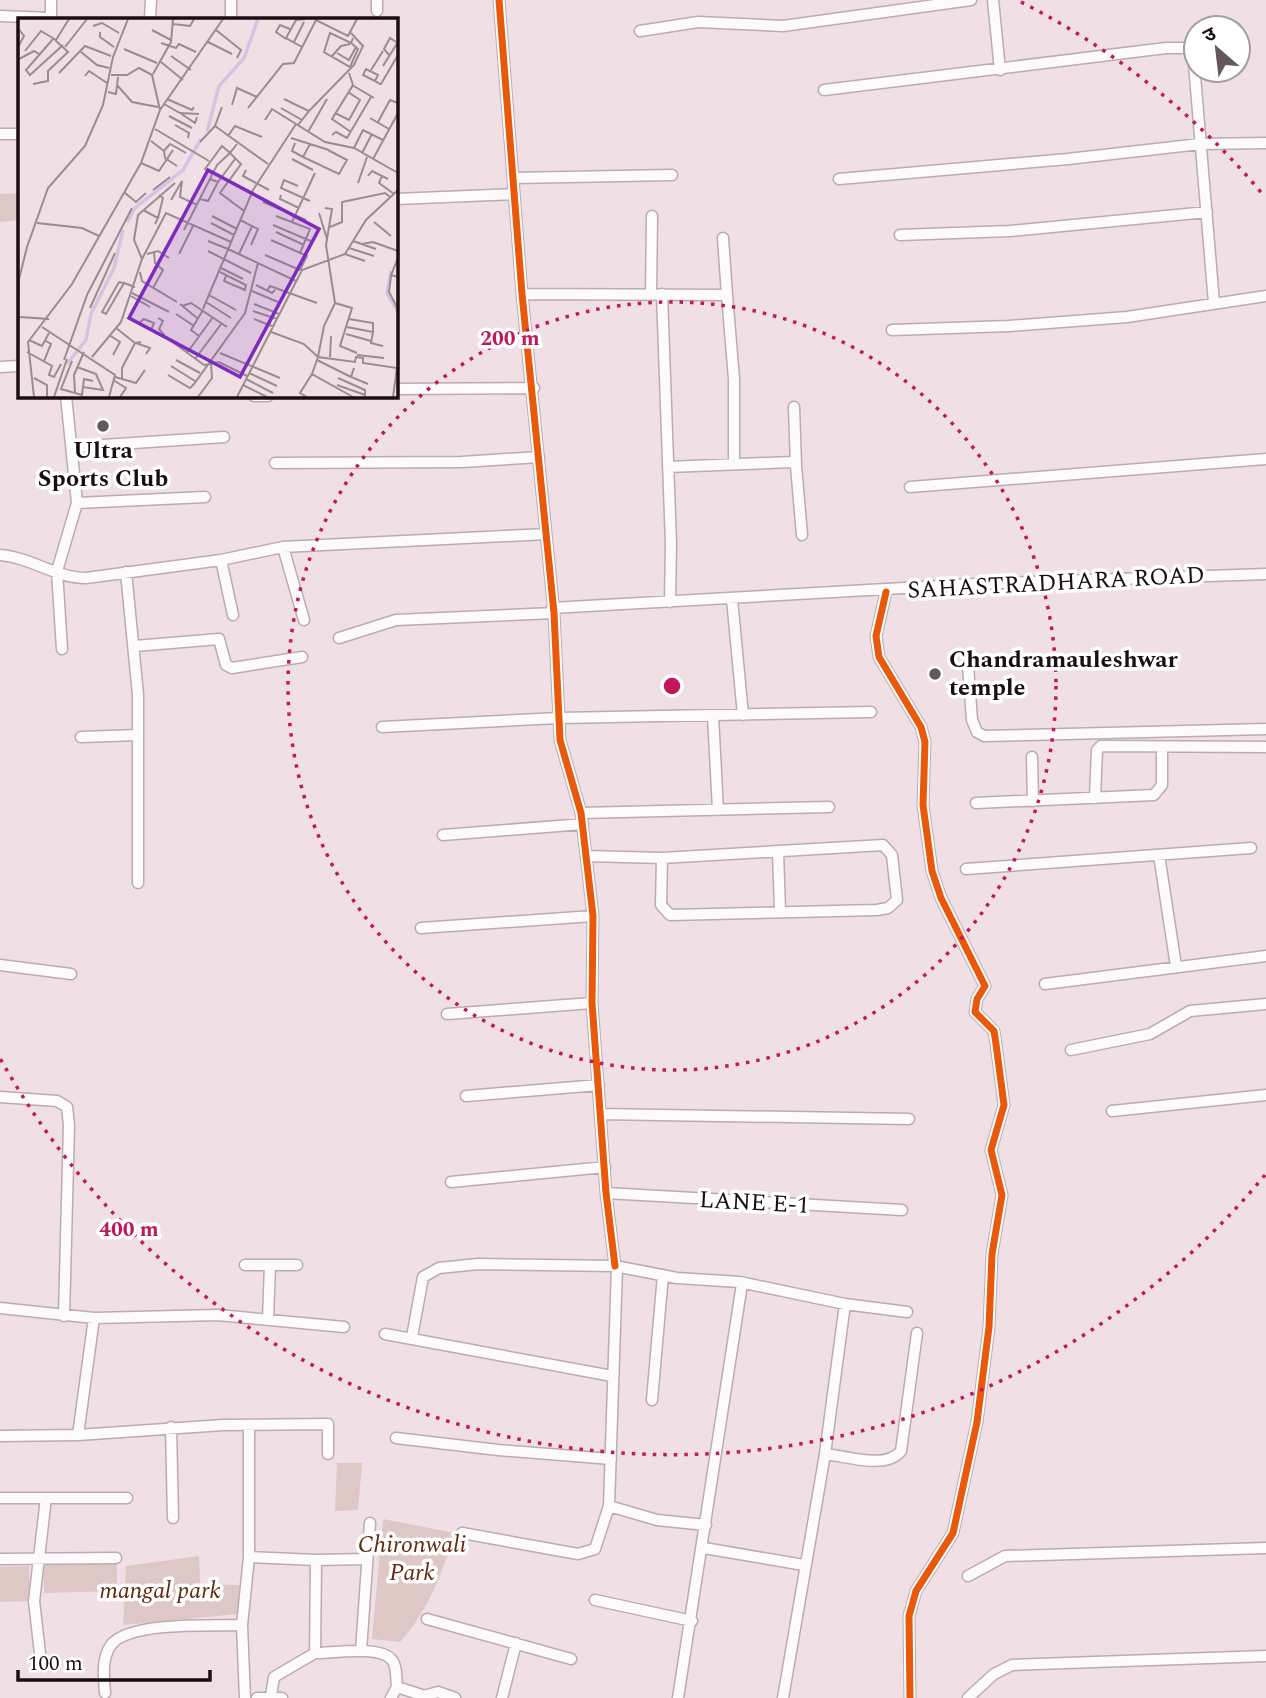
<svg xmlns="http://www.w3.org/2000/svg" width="1266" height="1698" font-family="Spectral,'Noto Sans Devanagari',serif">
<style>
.green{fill:#dec8c5}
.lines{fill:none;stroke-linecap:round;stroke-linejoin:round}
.street-casing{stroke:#baacb1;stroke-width:13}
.street{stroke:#fdfafb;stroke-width:10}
.cycleway-casing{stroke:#fff;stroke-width:11}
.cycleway{stroke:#e8590c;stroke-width:7}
.ring{fill:none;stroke:#c2185b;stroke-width:3.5;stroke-dasharray:3.5 7}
.poi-dot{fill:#64585c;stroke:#fff;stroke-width:2.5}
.labels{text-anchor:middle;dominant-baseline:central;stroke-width:7;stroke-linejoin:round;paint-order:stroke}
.poi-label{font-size:24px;font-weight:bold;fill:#190f13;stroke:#fff}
.street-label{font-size:24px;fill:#190f13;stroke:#fff}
.park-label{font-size:24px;font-style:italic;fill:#5f2b0c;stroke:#fff}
.inset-river{fill:none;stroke:#d3c5e2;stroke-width:3.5}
.inset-road{fill:none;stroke:#9a8c91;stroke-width:2}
.view{fill:#7b2cbf;fill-opacity:0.15;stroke:#7b2cbf;stroke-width:3.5}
.inset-edge{fill:none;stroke:#190f13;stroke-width:3.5}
.centre{fill:#c2185b;stroke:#fff;stroke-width:3.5}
.ring-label{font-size:21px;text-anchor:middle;font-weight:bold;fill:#c2185b;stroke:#fff;stroke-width:7;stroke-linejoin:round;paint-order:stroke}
</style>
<rect width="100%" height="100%" fill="#f0dfe5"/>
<path class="green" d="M19 193V220L0 222V194Z
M337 1463H362L358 1510 335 1511Z
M383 1519 455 1533C442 1573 429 1610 400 1642L372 1639Z
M199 1556 200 1584 239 1585 238 1614 123 1625 126 1566Z
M117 1563V1591L44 1593 43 1565Z
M29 1566 30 1601 0 1602V1567Z"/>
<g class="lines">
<defs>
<path id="street" d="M499 0 522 294 554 613 560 740 581 813 593 916 592 1003 606 1193 615 1266
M993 0 1000 70
M377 11V0
M0 16 51 18
M51 19V0
M150 19 151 0
M231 19V0
M640 31 698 22 783 26 971 0
M824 90 1166 48H1190L1193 52 1214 303
M0 134H19
M514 178 672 175
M839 179 1068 159 1200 144 1266 143
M396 199 514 194
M900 235 1010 231 1207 212
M723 238 727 295
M651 293 652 216
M522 294 727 295 734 379V463
M662 294 671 544 670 602
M892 330 1009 326 1127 317 1266 296
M0 367 19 366
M396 389 534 388
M254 396H268
M794 407 796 466
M73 447 224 437
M275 463 462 462 539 457
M668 467 792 462 796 466 802 535
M910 487 1266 459
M77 503 205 497
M283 547 304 620
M0 555C30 557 56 578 86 578L221 560 283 547 546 534
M221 560 233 615
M126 572 138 695V883
M886 592 876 636 879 657 921 727 925 742 923 805 932 871 941 898 985 986 977 999 975 1012 994 1031 996 1044 1004 1105 991 1150 1002 1195 992 1254 989 1327 977 1422 953 1533 916 1591 909 1616 910 1698
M732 599 743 715
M552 608 975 584 1266 574
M339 638 396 620 554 613
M135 646 219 639 226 665 232 668 302 657
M62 649 57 571 77 503 66 396
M968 665 972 720 977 732 984 736 1266 729
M713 716 718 810
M382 727 559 718 871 712
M81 737 138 735
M1032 757 1033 801
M1095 798 1097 750 1101 746 1266 747
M976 803 1154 795 1162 785V748
M581 813 829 807
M443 835 583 824
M778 851 780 911
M1159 855 1176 966
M586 856 662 858 883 845 892 855 897 900 888 908 877 910 670 915 661 905 662 858
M966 869 1251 848
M421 928 593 916
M0 965 71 974
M1045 984 1266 956
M447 1014 592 1003
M1071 1050 1150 1034 1190 1011 1266 1004
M466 1096 599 1085
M0 1097 57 1101 67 1107 69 1125 64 1316
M1112 1111 1266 1095
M600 1114 909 1119
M451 1182 605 1167
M606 1193 902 1210
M245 1265H297
M617 1267 609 1506 657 1520 706 1525
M0 1308 94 1318 218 1315 344 1327
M268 1320 270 1265
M385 1334 612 1376
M412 1337 423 1277 439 1268 478 1264 615 1266 677 1278 740 1282 845 1304 907 1312
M652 1400 663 1275
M171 1427 173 1518
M78 1435 94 1318
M0 1436 78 1435 223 1425 328 1424V1454
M396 1438 498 1450 611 1459
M825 1454C846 1456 886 1470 901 1451L917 1333
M0 1498H127
M462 1533 578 1554 595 1549 609 1506
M704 1548 804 1565
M249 1557 316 1560 315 1653C333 1653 380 1645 392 1660 397 1666 396 1679 397 1687
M0 1559 116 1558
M316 1560 367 1559
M968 1576 1005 1556 1266 1548
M595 1600 692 1621
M427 1619 571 1659
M242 1625 249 1557V1427
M361 1651 370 1523
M41 1662 34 1601 46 1498
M105 1693C104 1678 101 1659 111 1645 129 1621 213 1626 242 1625L245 1698
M427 1695 438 1692 455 1698
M271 1696 274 1677 315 1653
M257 1698H282
M391 1698 397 1687 431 1698
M502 1698 516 1643
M678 1698 742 1284
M783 1698 825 1454 845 1304
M968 1698 994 1674 1012 1665 1266 1656"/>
</defs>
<use href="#street" class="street-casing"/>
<use href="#street" class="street"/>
<defs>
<path id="cycleway" d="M499 0 522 294 554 613 560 740 581 813 593 916 592 1003 606 1193 615 1266
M886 592 876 636 879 657 921 727 925 742 923 805 932 871 941 898 985 986 977 999 975 1012 994 1031 996 1044 1004 1105 991 1150 1002 1195 992 1254 989 1327 977 1422 953 1533 916 1591 909 1616 910 1698"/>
</defs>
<use href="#cycleway" class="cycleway-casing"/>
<use href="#cycleway" class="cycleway"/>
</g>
<g class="ring">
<circle cx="672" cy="686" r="384"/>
<path d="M1265 1175A768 768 0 0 1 0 1058M1021 2A768 768 0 0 1 1265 197"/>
</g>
<g class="poi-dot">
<circle cx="103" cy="426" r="7"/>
<circle cx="935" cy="674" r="7"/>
</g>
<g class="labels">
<g class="poi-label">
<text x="103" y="451">Ultra<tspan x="103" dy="28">Sports Club</tspan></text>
<text x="949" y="660" text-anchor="start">Chandramauleshwar<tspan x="949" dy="28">temple</tspan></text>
</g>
<g class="street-label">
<text transform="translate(1056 583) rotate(-3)">SAHASTRADHARA ROAD</text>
<text transform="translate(754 1203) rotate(3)">LANE E-1</text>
</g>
<g class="park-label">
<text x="412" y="1545">Chironwali<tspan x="412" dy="28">Park</tspan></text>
<text x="160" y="1591">mangal park</text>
</g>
</g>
<g transform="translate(18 18)">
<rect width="380" height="380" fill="#f0dfe5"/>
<path class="inset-river" d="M189 114 201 68 226 40 240 1M109 204 117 190 165 152 183 121M373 253 369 275 380 294M49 346 68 322 73 296 96 250 105 212"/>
<path class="inset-road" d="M155 6 172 8 176 1M75 8 84 5 101 15M0 10 6 18 0 29M134 12 153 22M198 12 223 32 219 40M82 14V19L96 29M35 21 8 52 12 57 45 27M268 21 258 14 262 7 272 11M190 24 214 36M276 24 286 4M143 25 158 30 161 26 178 34M333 25 340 31 332 49 306 34 312 15 333 25 335 20M47 29 69 1M284 29 268 20 278 2 288 1M106 31 139 45M7 33 23 13 38 22 51 1M63 34 79 47 91 50M319 35 331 42 338 29M371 37 366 31 372 20 378 24M153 38 173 52M314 38 323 28 332 26M1 41 16 33 21 36M143 44 165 62M365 48 380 24M353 52 365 33M41 55 67 28 93 38M331 55 335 67 314 101 333 114M135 56 153 24 155 1M93 57H109L121 50 134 57 142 92M67 58 71 53 89 65M357 63 360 57 348 51 345 57 357 63 362 66H363L380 37M15 66 30 63V53L50 34 37 22M99 67 114 84 140 89M334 67 356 80M90 74 98 76 100 59M149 81 174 92 176 89M266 81 291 93 280 107M146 86 162 95 181 96M214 87 219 70 239 79M204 89 197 108 250 146M230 90 265 46 276 45 298 2 330 18 339 1M263 90 284 102M291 93 336 47 345 28 333 15M162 95 177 105 179 99M317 95 331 102 342 82 330 74M151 98 174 110M352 100 371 111M247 102 254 91 307 124 336 130 380 155M360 104 372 82 380 85M157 107 171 115 170 120M137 111 191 143M290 114 309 81M314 117 318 114 329 120 353 79M210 118 217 108 244 119M273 120 311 132M133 123 146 133 152 126 168 135M182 124 197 108M277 125 274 133 285 139M219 126 212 135 223 146 202 175 226 193M292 126 285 139 321 156 329 142 310 132M336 130 345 112 365 122M146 133 147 140 159 148M344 135 354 116M274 141 295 152M355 141 380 95M123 145 141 153 155 132M228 152 225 158 251 172M350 158 354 153 370 161M364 158 361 165 376 176M200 164 217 141M340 165 349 139M280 168 266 162 263 170 292 183M135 172 152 159M107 175 118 184 128 175M263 177 262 181 281 190M182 181 190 183 200 164 192 161M153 182 164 163 162 179 179 187M245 184 288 202M125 192 140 200 137 206M301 195 309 221M194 198 219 211M258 198 292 211 282 235M140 200 145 180 141 177M222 202 240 211 233 227M274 204 297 155M356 204 373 218M19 205 64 210 81 218M193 205 216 217M255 207 295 224M312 209 324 204V184L367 175 372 179M166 212 199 147 212 135 204 128 187 151 194 156M258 214 286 227M253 222 289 238 282 252M190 223 210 231M335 223 358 231M344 226 355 224 380 233M331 230 356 238M210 231 278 263M190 233 233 255M129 236 140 233 151 240M161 236 175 208M221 236 234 208M327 236 347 243M247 237 282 252M380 240 373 257 380 259M124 241 116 222 120 197 157 165M203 250 225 261M122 254 124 263 159 284M202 254 228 267 227 272 206 263 208 258M373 258 371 274 380 291M106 265 101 264 84 294 88 296 106 265 117 269M238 267 254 275 257 272M135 270 145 252 137 245 136 234M234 273 260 284M249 273 252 268 299 285M114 275 151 294M191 277 218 292M113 278 132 289M188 284 213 300M317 285 334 290 322 328 339 335M162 286 179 300M236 286 261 296M164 288 173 285 209 309M72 290 97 235M185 291 235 172 278 106M235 293 259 301M158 296 176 308M2 299 31 301M140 300 145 303 141 311 147 318M236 301 256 309M331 301 355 305V314M121 305 126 301 136 305 133 312M24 309 97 357 91 379M329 309 355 314 353 325 365 328M98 310 117 325 123 324M253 314 286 326 300 339 337 344 338 339 345 340V345L379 350 375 379M328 316 353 323M91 317 102 324 95 337M181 318 173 312 185 292M149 320 186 347 201 344 229 358M11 322 24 328 31 315M118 325 132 330 128 336M9 334 34 348 31 357 36 359 43 346M169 335 195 299M202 335 262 360M339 337 366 340M74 339 103 304 124 241 148 195 213 224M300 339 306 308 317 285 308 227 314 191 307 190M300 339 294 356 335 379M312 339 313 318M177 341 204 305M46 342 69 277 114 190M158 342 182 355M299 342 333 359M26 343 33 326 28 323M54 343 43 371 64 377 66 361 75 363M0 344 1 261 9 229 30 170 67 128 85 87 95 39 110 1M153 348 177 363M59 349 78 356 85 372 65 369M336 350 333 359 350 366M231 355 259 368M150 357 172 370 176 366 227 295 240 245M97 359 104 361V350L117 325M16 360 29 367V379M104 361 118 365 127 352M228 361 255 375M95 362 108 370 102 379M225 367 249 379M319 367 347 377V372L320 360M57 374 56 357 66 334M16 379 10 324 54 266 123 145 142 92 205 1M36 379 49 341M180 379 194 360 193 346M219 379 284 252 327 236 348 202 380 172M289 379 282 375 294 356"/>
<path class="view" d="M190 152 301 211 222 359 111 300Z"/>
<rect width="380" height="380" class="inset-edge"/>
</g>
<circle cx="672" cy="686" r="10" class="centre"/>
<g class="ring-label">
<text x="510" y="345">200 m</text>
<text x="129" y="1236">400 m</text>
</g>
<g transform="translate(1217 49) rotate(332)"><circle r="33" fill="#ffffff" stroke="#a39fa1" stroke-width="2"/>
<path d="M0-5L12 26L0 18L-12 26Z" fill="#64585c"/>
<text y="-10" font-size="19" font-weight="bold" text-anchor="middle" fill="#190f13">उ</text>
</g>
<path d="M18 1670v10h192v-10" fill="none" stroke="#190f13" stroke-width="3.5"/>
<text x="28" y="1670" font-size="21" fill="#190f13" stroke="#ffffff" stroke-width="5" paint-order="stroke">100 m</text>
</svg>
